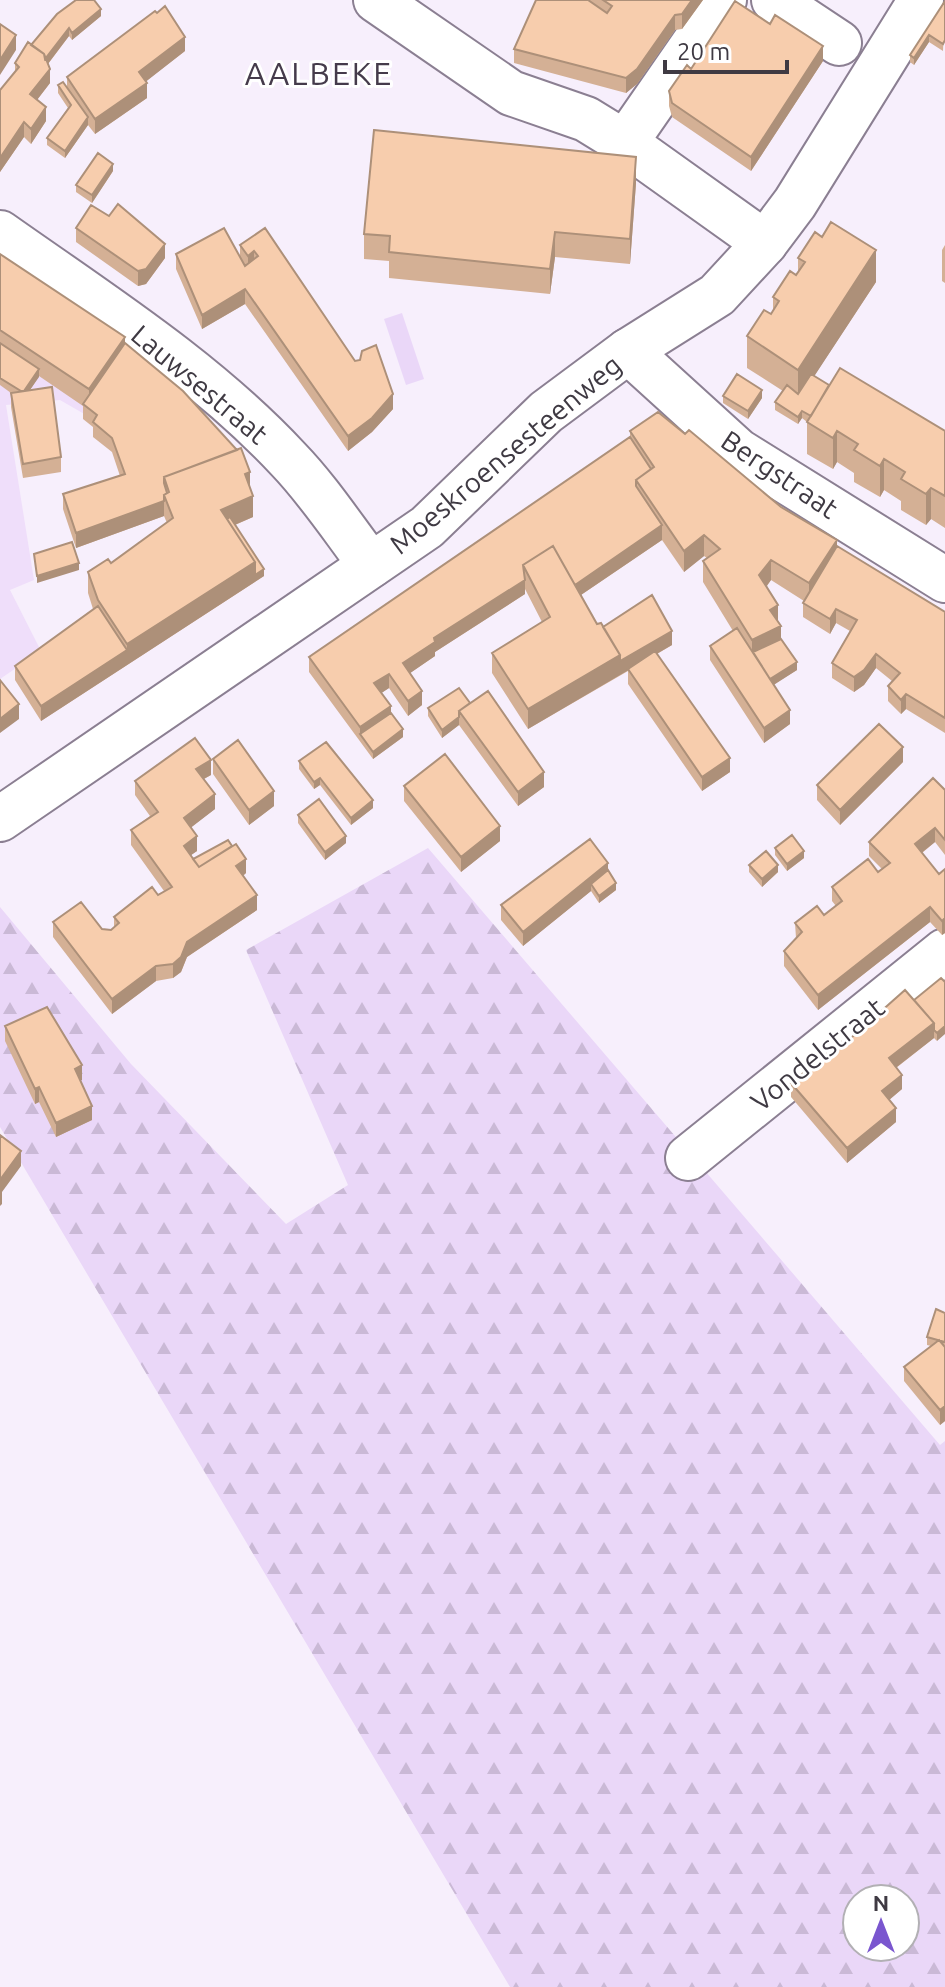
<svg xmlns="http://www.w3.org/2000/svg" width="945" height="1987" font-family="Ubuntu,sans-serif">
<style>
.built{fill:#efdefa}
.forest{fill:url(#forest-firs);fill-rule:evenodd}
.green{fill:#ead7f8}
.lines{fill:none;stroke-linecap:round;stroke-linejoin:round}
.minor-casing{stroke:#8b7f92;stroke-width:48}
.major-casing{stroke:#8b7f92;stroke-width:48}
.minor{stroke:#fff;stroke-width:44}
.major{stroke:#fff;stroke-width:44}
.wall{fill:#d4b095}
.shaded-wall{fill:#ad9079}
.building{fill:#f7cdad;stroke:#ad9079;stroke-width:2}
.labels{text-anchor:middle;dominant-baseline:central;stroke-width:6;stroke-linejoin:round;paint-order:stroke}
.street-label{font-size:28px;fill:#3f3a43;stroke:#fff}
.quarter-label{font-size:32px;letter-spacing:2px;fill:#453b4b;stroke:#fff}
</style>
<defs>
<pattern id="forest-firs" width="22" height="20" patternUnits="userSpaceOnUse" patternTransform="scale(2)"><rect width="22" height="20" fill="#ead7f8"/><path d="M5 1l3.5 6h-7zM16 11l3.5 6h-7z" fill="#cab9d6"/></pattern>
</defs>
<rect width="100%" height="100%" fill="#f7effc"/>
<path class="built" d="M0 264 130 351 86 415 60 400 6 405 34 580 10 590 41 651 0 679Z"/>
<path class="forest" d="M428 848 940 1445 945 1441V1987H510L0 1127V907L131 1064 286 1224 348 1185 246 950ZM857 1899H905V1947H857Z"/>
<path class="green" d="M402 313 424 379 406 385 384 319Z"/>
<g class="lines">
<defs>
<path id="minor" d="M376 0 511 93 586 119 625 143 765 243
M774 0 839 43
M625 143 724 0
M0 233C99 303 205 370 288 459 319 491 344 530 371 565
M628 351 738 451 945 580
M688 1158 945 951"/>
<path id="major" d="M0 819 427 527 546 412 628 351 717 295 765 243 795 203 921 0"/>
</defs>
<use href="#minor" class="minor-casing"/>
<use href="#major" class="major-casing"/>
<use href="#minor" class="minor"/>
<use href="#major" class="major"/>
</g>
<path class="wall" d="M536 0H703L682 29 675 30 637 84 626 93 514 63V49Z
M945 1 943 51 929 42 914 65 910 62V55Z
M57 14 101 16 72 40 69 36 48 64 50 83 37 100 46 121 31 144 24 137 0 172V90L15 72V63Z
M185 51 146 81 147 98 95 134 88 125 65 158 47 145V138L68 108 58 93V85L67 88V77Z
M823 61 751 171 672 117 669 106V91L691 69Z
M113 171 92 203 76 192V185Z
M636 183 630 264 555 257 550 294 389 278V261L364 259V234Z
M76 228 165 258 146 284 138 286 76 242Z
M265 228 355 361 393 409 372 432 348 451 245 304 202 329 176 269V254L240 257V245Z
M945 245V283L942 281V250Z
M0 254 125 343 250 488 253 517 235 525 264 576 41 721 15 680V666L93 609 88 593V572L111 563 167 523 164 516 76 548 63 509V494L120 476 112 452 93 437V427L83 419V406L39 376 30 390 61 457V472L23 478 11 407V393L0 385Z
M798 258 876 282 814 376 829 385 945 431V528L931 519 926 525 901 510V501L884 490 880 497 854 482V473L837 462 833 469 807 454V422L802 418 798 424 775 410V402L783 391 747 368V336L773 311V297L798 272Z
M723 396 762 398 748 419 723 403Z
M630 431 685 434 781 507 837 546 945 612V733L906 709 901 714 888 701V686L892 681 876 668 864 685 854 692 832 678V663L850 631 836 623 830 634 803 617V603L804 601 771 580 767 586 778 622 781 639 797 670 774 684 790 724 764 743 710 660V646L733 631 703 582V561L707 558 704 556 684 572 662 540 581 595 597 624 603 627 672 645 657 654 730 772 702 791 628 684V671L528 729 492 673V653L542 622 525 589V594L435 652V656L410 673 422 705 408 716 389 688 381 693 403 737 373 759 309 672V657L630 437Z
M470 703 544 787 518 806 459 725 442 738 428 716V708Z
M213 759 274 806 249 825 213 774Z
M299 761 373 808 351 825 320 785 314 789 299 769Z
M903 762 840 825 817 800V785Z
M211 775 204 779 215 809 191 827 197 851 191 855 193 859 246 873 243 876 257 910 187 957 181 972 173 978 156 981 112 1014 53 937V922L111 930 114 928V917L164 891 131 845V830L150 816 135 795V781Z
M404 786 500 841 461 872 404 801Z
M945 790V855L935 842 922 853 939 874 945 869V933L942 935 930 922 818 1010 784 966V951L796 938 795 923 824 915 836 906 832 901V887L878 872 882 869 869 856V842Z
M298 815 346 843 325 860 298 823Z
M775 848 804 858 787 871 775 855Z
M749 865 778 872 762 887 749 872Z
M608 870 616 890 599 903 591 891 523 946 501 920V905Z
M941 978 937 1041 934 1038 896 1068 902 1089 889 1100 896 1122 847 1163 791 1097V1083L914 1000Z
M5 1026 82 1080H80L92 1120 56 1137 39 1102 35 1104 5 1041Z
M945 1313V1421L940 1425 904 1381V1367L931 1346 927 1345V1337Z"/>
<path class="shaded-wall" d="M692 0H703L682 29V14Z
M101 9V16L72 40V33Z
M675 15V30L637 84 626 93V78Z
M69 28V36L44 69V61Z
M16 35V50L0 75V60Z
M929 35V42L914 65V58Z
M185 37V51L139 87V72Z
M823 46V61L751 171V157Z
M50 69V83L30 109V94Z
M147 83V98L95 134V119Z
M46 107V121L31 144V129Z
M88 117V125L65 158V151Z
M24 122V137L0 172V158Z
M636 157V183L630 264V239Z
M113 164V171L92 203V195Z
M555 232V257L550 294V269Z
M165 244V258L146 284 138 286V271Z
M876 250V282L798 401V370Z
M254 251V266L248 271V256Z
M245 289V304L202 329V315Z
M125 337V357L89 410V389Z
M39 369V377L23 400V393Z
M762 390V398L748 419V411Z
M393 394V409L372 432 348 451V436Z
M802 411V418L798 424V417Z
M837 431V462L833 469V438Z
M884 459V490L880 497V466Z
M250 472V492L245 474Z
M931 488V519L926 525V494Z
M253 496V517L225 529 221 510Z
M164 501V516L76 548V533Z
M662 525V540L572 601V586Z
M704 535V556L684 572V551Z
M837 540V561L809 604V583Z
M771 560V580L759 596V575Z
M255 562 264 569V576L41 721V706L127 650V644Z
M79 563V570L37 583V576Z
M525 580V594L435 652V656L403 678V663L434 638Z
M778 605V626L770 610Z
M836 609V623L830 634V619Z
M781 626V647L752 653V640Z
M672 631V645L620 675V661Z
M876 654V668L864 685 854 692V677Z
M620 655V675L528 729V709Z
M797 662V670L769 688V680Z
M389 674V688L374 698V683Z
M422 691V705L408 716V701Z
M906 694V709L901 714V700Z
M19 704V719L0 733V719Z
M391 706V720L360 734V727Z
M790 710V724L764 743V728Z
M459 717V725L442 738V730Z
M403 729V737L373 759V752Z
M903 747V762L840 825V810Z
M730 758V772L702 791V777Z
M211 760V775L196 783V769Z
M544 772V787L518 806V792Z
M320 778V785L314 789V782Z
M274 791V806L249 825V810Z
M215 794V809L184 833V818Z
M373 800V808L351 825V818Z
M500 826V841L461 872V857Z
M935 828V842L915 858V844Z
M197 836V851L184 860V846Z
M346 836V843L325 860V852Z
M804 851V858L787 871V864Z
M246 859V873L236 881V866Z
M608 863V878L591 884V891L523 946V932Z
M778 865V872L762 887V879Z
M616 883V890L599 903V896Z
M257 895V910L187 957 181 972 173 978V964L187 942Z
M930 907V922L818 1010V995Z
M945 918V933L942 935V921Z
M156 966V981L112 1014V999Z
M934 1023V1038L889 1073V1058Z
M945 1026V1034L937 1041V1033Z
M82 1065V1080L75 1083V1069Z
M902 1075V1089L882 1106V1091Z
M39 1087V1102L35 1104V1089Z
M92 1106V1120L56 1137V1123Z
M896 1108V1122L847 1163V1148Z
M21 1151V1166L2 1192V1204L0 1206V1180Z
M945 1406V1421L940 1425V1410Z"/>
<path class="building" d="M76 0H94L101 9 72 33 69 28 45 59 44 54 31 45 57 14Z
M536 0H588L607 13 612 6 603 0H692L682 14 675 15 637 69 626 78 514 49Z
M735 1 770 24 775 15 823 46 751 157 672 103 669 91 687 65 691 69Z
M945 1V40L943 44 929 35 914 58 910 55Z
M165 6 185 37 139 72 147 83 95 119 67 77 155 11 157 13Z
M0 24 16 35 0 60Z
M28 42 44 54 50 69 30 94 46 107 31 129 24 122 0 158V90L19 67 15 63Z
M63 82 88 117 65 151 47 138 71 105 58 85Z
M374 130 636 157 630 239 555 232 550 269 389 252 390 236 364 234Z
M98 153 113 164 92 195 76 185Z
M118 204 165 244 146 269 138 271 76 228 91 205 109 216Z
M831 222 876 250 798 370 747 336 764 310 771 314 779 301 773 297 790 271 796 275 805 262 798 258 815 232 822 237Z
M224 228 245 266 258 256 254 251 248 256 240 245 265 228 355 361 360 360 362 351 376 345 393 394 372 418 348 436 245 289 202 315 176 254Z
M0 254 125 337 89 389 0 330Z
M0 343 39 369 24 391H21L0 378Z
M125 343 183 391 237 450 164 477V483L167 493 164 495V501L76 533 63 494 125 474 112 438 93 422 97 415 83 404Z
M840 368 945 431V496L931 488 926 494 901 479 905 472 884 459 880 466 854 450 858 444 837 431 833 438 807 422Z
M737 374 762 390 748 411 723 396Z
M811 374 829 385 811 416 802 411 798 417 775 402 787 385 798 394Z
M52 387 61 457 23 464 11 393Z
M658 412 685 434 689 430 781 507 837 540 809 583 771 560 759 575 778 605 770 610 781 626 752 640 703 561 720 549 704 535 684 551 636 480 654 467 630 431Z
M630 437 651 469 636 480V486L662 525 575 585 553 546 523 565 525 580 434 638 435 642 403 663 422 691 408 701 389 674 374 683 391 706 360 727 309 657Z
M241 448 250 472 245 474 253 496 221 510 255 562 127 644 98 600 88 572 108 559 111 563 173 518 164 495 169 492 164 477Z
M230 517 264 569 255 575V562L227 519Z
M72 542 79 563 37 576 34 554Z
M553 546 597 624 601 623 620 655 528 709 492 653 550 617 523 565Z
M837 546 945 612V718L906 694 901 700 888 686 900 673 876 654 864 670 854 677 832 663 857 620 836 609 830 619 803 603Z
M652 595 672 631 620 661V655L603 627Z
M98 606 127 650 41 706 15 666Z
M737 628 790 710 764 728 710 646Z
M781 639 797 662 770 679 753 652Z
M655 651 730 758 702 777 628 669Z
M0 680 19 704 0 719Z
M459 688 470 703 459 711V717L442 730 428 708Z
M488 691 544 772 518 792 459 711Z
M391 713 403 729 373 752 360 734Z
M879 724 903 747 840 810 817 785Z
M195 738 211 760 196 769 215 794 184 818 197 836 184 846 199 867 236 844 246 859 236 866 257 895 187 942 181 957 173 964 156 966 112 999 53 922 81 902 102 929 111 930 119 923 114 917 152 887 158 895 172 887 131 830 158 812 135 781Z
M238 740 274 791 249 810 213 759Z
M326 742 373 800 351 818 320 778 314 782 299 761Z
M445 754 500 826 461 857 404 786Z
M933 778 945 790V840L935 828 915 844 939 874 945 869V918L942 921 930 907 818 995 784 951 802 932 795 923 817 906 824 915 842 901 832 887 868 859 878 872 890 863 869 842Z
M319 799 346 836 325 852 298 815Z
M792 835 804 851 787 864 775 848Z
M590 839 608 863 523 932 501 905Z
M228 840 232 846 199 867 193 859Z
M766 851 778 865 762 879 749 865Z
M608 870 616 883 599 896 591 884Z
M941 978 945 982V1026L937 1033 934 1030V1023L914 1000Z
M905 990 934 1023 889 1058 902 1075 882 1091 896 1108 847 1148 791 1083 841 1042 843 1045Z
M47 1007 82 1065 75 1069 92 1106 56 1123 39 1087 35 1089 5 1026Z
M0 1135 21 1151 0 1180Z
M936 1309 945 1313V1342L927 1337Z
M939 1340 945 1347V1406L940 1410 904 1367Z"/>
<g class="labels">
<g class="street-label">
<text transform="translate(200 384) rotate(40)">Lauwsestraat</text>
<text transform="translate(505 454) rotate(-40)">Moeskroensesteenweg</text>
<text transform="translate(780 474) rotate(34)">Bergstraat</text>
<text transform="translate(817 1054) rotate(-39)">Vondelstraat</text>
</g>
<g class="quarter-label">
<text x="319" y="73">AALBEKE</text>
</g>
</g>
<g transform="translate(881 1923)"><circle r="38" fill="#ffffff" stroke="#b2b0b4" stroke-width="2"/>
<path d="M0-6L14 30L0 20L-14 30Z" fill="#7a56cf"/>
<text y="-12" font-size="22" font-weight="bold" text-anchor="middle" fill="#3f3a43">N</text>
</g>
<path d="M665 60v12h122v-12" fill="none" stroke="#3f3a43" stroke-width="4"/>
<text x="677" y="60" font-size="24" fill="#3f3a43" stroke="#ffffff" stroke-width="6" paint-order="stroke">20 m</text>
</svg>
